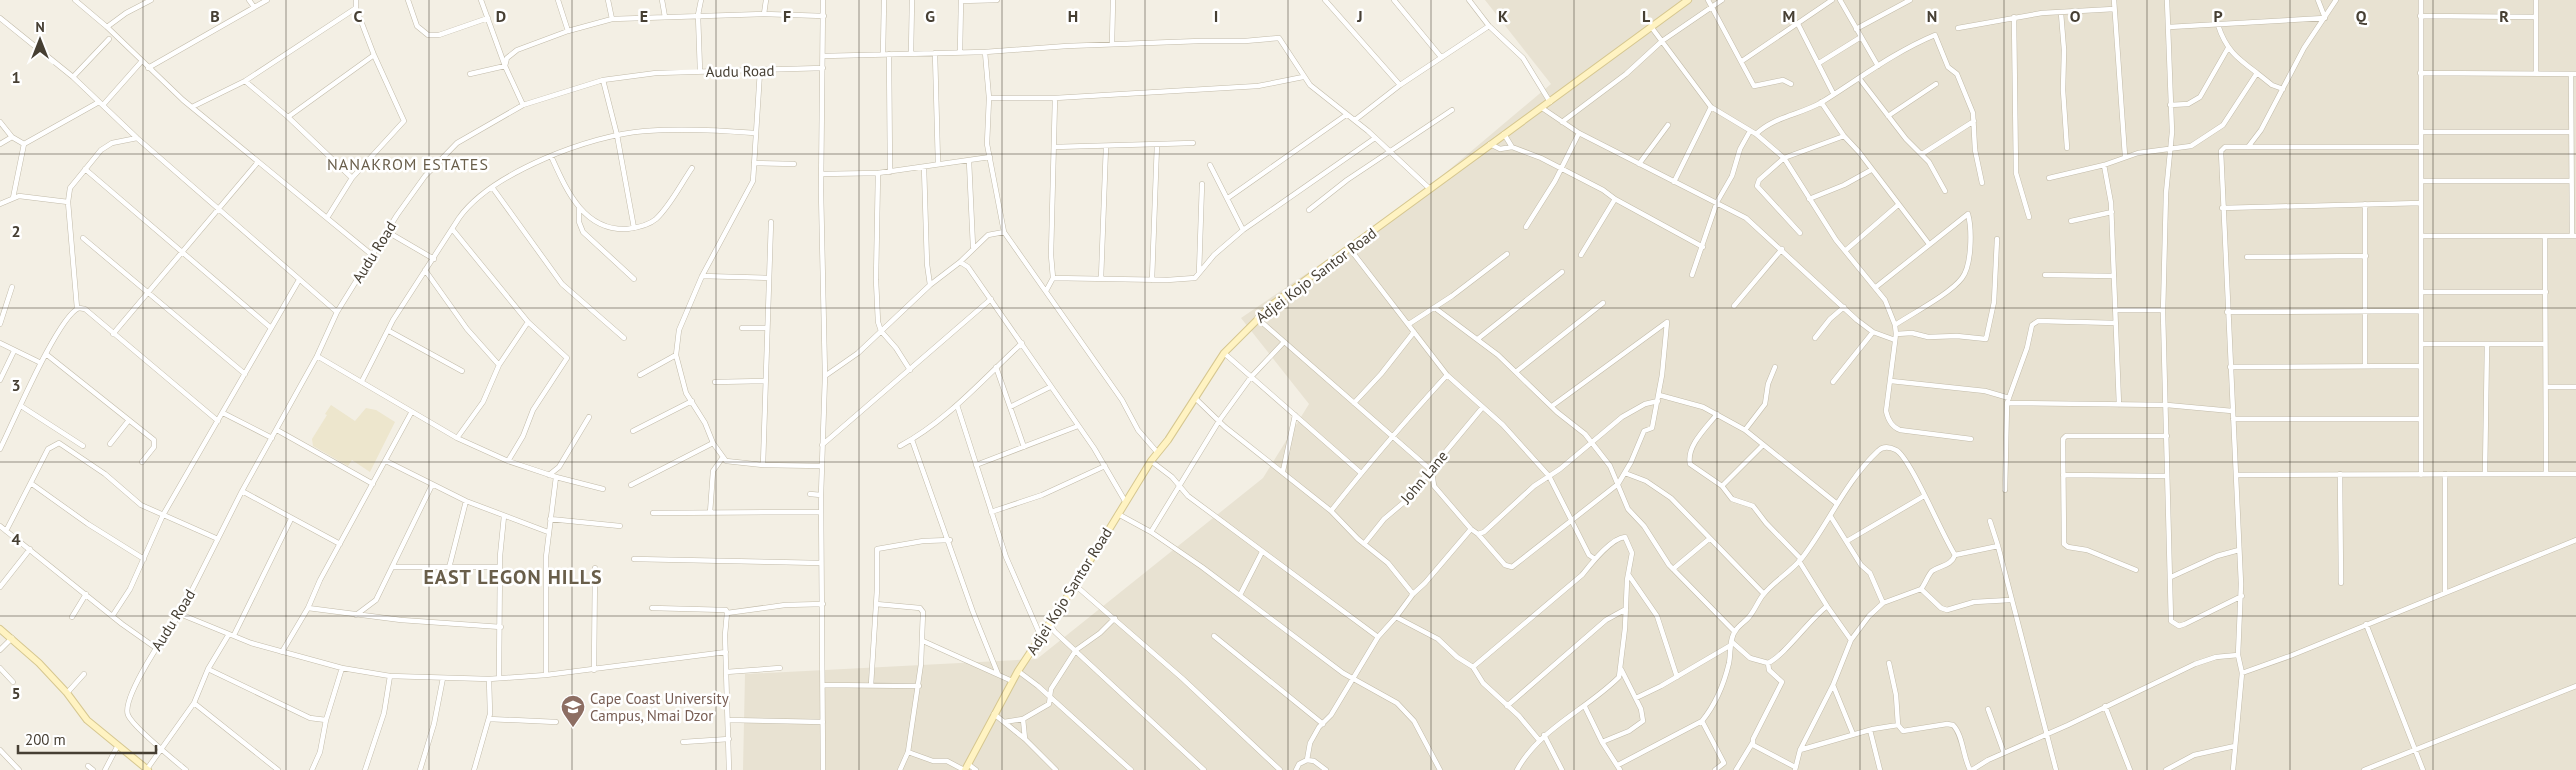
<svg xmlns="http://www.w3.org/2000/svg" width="2576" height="770" font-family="'PT Sans',sans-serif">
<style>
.residential{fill:#e8e2d2}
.education{fill:#ede6cd}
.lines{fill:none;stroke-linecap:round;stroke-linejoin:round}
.street-casing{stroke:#c2bba9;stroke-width:5.5}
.secondary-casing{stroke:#d6c790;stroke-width:8}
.street{stroke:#fff;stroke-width:4.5}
.secondary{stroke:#fff3c2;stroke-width:6}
.grid{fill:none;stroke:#463f33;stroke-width:1;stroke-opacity:0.55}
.labels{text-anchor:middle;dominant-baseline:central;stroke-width:5;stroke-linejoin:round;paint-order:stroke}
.street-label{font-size:15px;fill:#463f33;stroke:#fff}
.education-label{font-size:15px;fill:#785e54;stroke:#fff;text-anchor:start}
.neighbourhood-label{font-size:16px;letter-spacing:1px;fill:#695e4a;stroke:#fff}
.district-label{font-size:20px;font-weight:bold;letter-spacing:1px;fill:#695e4a;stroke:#fff}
.grid-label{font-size:16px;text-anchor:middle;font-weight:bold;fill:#463f33;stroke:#fff;stroke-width:5;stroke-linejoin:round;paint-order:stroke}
</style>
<rect width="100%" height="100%" fill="#f3efe4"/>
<path class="residential" d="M1485 0H2576V770H743L745 674 1037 659 1263 478 1309 404 1241 318 1405 207 1551 84Z"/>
<path class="education" d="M331 405 355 421 366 408 376 410 395 422 370 472 352 460 348 466 313 446 312 439 327 415 325 414Z"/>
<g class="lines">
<defs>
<path id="street" d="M75 0 107 27 183 100 372 255
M249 0 254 7
M408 0 417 26 428 35H439L488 18
M558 0 568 31
M608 0 612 19
M662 0 665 17
M1325 0 1400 85
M1394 0 1441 57
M1469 0 1489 26 1523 58 1550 102
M1708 0 1754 86 1783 80 1791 84
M1840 0 1878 66
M2114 0 2125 156
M2167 0 2172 132 2166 193 2163 313 2171 621 2179 626 2185 624 2242 596
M2421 0V475
M961 1 997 0
M2061 13 2064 50 2063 90 2067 148
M764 14 766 0
M2420 16 2536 17
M2014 17 2016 173 2029 217
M0 18 73 77 137 138 337 312
M1798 24 1833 93
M107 27 126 13 151 0
M2169 27 2325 18 2318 0
M1652 28 1711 107 1756 134 1784 158 1836 240 1885 300 1895 325 1896 334 1886 411C1888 420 1892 427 1900 430L1971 439
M1958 28 2042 13 2114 9
M1856 29 1910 0
M1112 44 1113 0
M960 52 961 0
M985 52 989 98 987 144 1004 232 1122 400 1138 430 1157 452
M911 53 912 0
M935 53 938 164
M883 54 884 0
M889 54 890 172
M824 56 985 52 1067 46 1200 41H1245L1279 38 1310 85 1368 131 1430 189
M1742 61 1832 0
M1819 63 1861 37
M148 68 267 0
M700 71 698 15 701 0
M760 71 753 181 702 276 679 330 676 355 686 393 705 423 713 443 726 461 763 465 822 466
M2257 73 2272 85 2283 89
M2420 73 2576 74
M2536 73V0
M470 74 505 66 481 0
M2571 74 2572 236
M73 77 109 39
M1859 78 1906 139 1929 162 1945 191
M603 80 617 135 634 228
M245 81 288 117 352 178
M989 98H1055L1258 86 1303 77
M1821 102 1844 136
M103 105 141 62
M523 105 505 66 507 58 517 50 568 31 612 19 764 14 824 16
M2170 105 2188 104 2200 97 2228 48
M192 107 245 81 356 8
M1542 108 1579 133 1746 218 1857 320 1873 332 1895 340
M1888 116 1936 84
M288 117 374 55
M1355 120 1400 85 1489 26
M0 122 12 137 24 144
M1562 122 1626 74 1662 41 1722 0
M2421 132H2571
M1504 134 1512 147
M1756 134C1775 116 1800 115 1822 102 1859 79 1894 52 1935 35L1948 67 1957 74 1973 113 1975 150 1982 183
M0 144 12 137
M1490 144 1500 149 1512 147 1541 158 1603 190 1615 199 1581 255
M1054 147 1193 143
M2248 147 2261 130 2304 48 2336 0
M1922 154 1974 121
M551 156C566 189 583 231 627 229 635 228 649 225 656 219 670 206 681 184 692 168
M969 161 973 247
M754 163 794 164
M1639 164 1668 125
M1210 165 1243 230
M2104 165 2111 203 2119 405
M924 167 927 264 930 285
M85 169 271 328
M878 173 876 280 878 322 881 331 896 348 910 370
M822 174 878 173 990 157
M2049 178 2104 165 2138 153 2191 146 2223 125 2257 73C2237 58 2226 50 2218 25
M2421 181H2571
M1674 182 1711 107
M492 187 562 284 624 338
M13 198 24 144 99 102
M1228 198 1346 115
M1615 199 1703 247
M1809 199 1844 185 1871 170
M0 204 19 196 68 202
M579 208V222L583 232 634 279
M2222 208 2421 203
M1309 210 1347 180 1452 110
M327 218 352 178 404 121 374 55 356 8V0
M2071 221 2112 212
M1526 227 1555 181 1579 133
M453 230 528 322 567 358 533 410 523 436 508 461
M386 231 434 259
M1800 233 1757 186 1759 180 1784 158 1844 136 1859 152 1929 244
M2421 236H2576
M2545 236 2546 474
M83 238 245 374
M1350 249 1447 375 1503 425 1549 476 1589 555 1595 559
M1846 250 1898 205
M2247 257 2366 256
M960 262 968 267 1094 448 1125 501
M425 270 467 329 499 365
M1199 273 1202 184
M1692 275 1717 202 1732 176 1740 149 1750 131
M2045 275 2114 276
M702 276 769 278
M1053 278 1167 280 1195 278 1214 255 1243 230 1375 138
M1101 279 1106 146
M1152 280 1157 144
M1876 287 1968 214C1972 229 1972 265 1962 278 1950 294 1913 313 1895 325
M1046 291 1053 278 1051 255 1055 98
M2421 292H2546
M1734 306 1782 249
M77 308 68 202 70 188 101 150 112 143 137 138
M1435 308 1498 355 1557 412 1585 434 1610 466 1628 509 1644 526 1669 565 1734 631
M2115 310H2163
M2227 312 2421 311
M1257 318 1432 471 1434 486 1471 529 1478 534 1484 532 1534 486 1560 469 1622 417 1645 404 1658 401
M0 324 12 287
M1409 324 1452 296 1507 254
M742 328H767
M389 331 462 371
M113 334 258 162
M1896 334 1912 333 1928 337 1957 336 1986 339 1994 302 1997 239
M1479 338 1562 272
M1815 338 1830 319 1844 307
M0 343 41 363
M2421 344H2545
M1224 353 1361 473
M46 354 154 440V447L142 462
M317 356 457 438 508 461 556 477 546 557V675
M2365 366V204
M996 367 1024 447
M2230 367 2421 366
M1517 371 1603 303
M640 375 676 355
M825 376 858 353 930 285 960 262 988 235 1004 232
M0 380 14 351
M362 381 393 320 459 218C491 173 590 135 645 131 682 128 718 130 755 133
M1891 381 1985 391 2009 398
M715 382 765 381
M1833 382 1873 332
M2546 387H2576
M1659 395 1703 407 1745 430 1836 503
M1195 398 1225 427 1331 511 1358 539 1388 563 1413 594
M1354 403 1381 374 1414 332
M2007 403 2167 405 2232 411
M957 405 1006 557 1041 637
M21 406 83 446
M1552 406 1667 322
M1010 407 1050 387
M223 413 272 438
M1717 414C1707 427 1686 446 1690 464L1722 486 1732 499 1753 506 1766 523 1801 559
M2233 419H2421
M277 430 373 484
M1745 430 1765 404 1768 384 1775 367
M633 431 692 401
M457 438 483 402 499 365 528 322
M912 440 973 612 998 674
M110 444 129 420
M822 445 991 299
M900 446C947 421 983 379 1022 343
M0 449C13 423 58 316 79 308L85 309 218 421
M386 461 466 501 548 532
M1151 461 1172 477 1188 496 1378 637
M763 465 771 222
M976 465 1078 426
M1283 471 1295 415
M1625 473 1646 481 1671 498 1764 594
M2340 474 2341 583
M2485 474 2487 344
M549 475 559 467 589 417
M2063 475 2167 476
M2236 475 2576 474
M556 477 603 489
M32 484 88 524 144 559
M631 485 713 443
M1722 486 1763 445
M2005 490 2007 403 2027 348 2032 325 2038 321 2116 323
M242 491 340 544
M810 494 821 495
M1331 511C1368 464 1407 419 1447 375
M991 512 1042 495 1105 466
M653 513 821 512
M710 513 713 471 723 457
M1118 514 1151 532 1202 567 1343 673 1397 703 1414 721 1440 770
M1831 517 1861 565 1870 573 1883 603
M550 519 620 526
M1990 521 1998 546
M0 526 122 624 156 648
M6 531 48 449 59 443 105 474 141 505 218 539
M1151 532 1219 421 1251 377 1284 342
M1478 534 1505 565 1512 567 1618 484 1631 462 1644 431 1652 428 1662 375 1667 322
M1847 541 1924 496
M1364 544 1384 519 1403 503 1482 408
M634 559 821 563
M1799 561 1827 606 1851 640
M392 567H500
M449 568 466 501
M1673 569 1709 539
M2136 570 2087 550 2068 547 2064 544 2063 439 2066 436H2167
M1628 574 1657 616 1677 677
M2171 577 2217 556 2239 550
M1075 585 1183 679 1280 770
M0 587 30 549
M1921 589 1941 608 1947 610 1974 602 2010 600
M2445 593V474
M1240 595 1262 552
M876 604 920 608 923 612 921 664 908 752 933 761H947L964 770
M308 608 401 620 501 627
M652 608 726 610 727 613
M727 613 725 635 729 770
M727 613 785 605 823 604
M180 614 251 643 342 668 390 676 489 679 546 675 726 652
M113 615 130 589 163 515 299 280
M356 615 376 600 432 485
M72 617 86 594
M1396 617 1413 594 1425 583 1471 529
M1049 623 1055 632 1204 770
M2366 624 2423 770
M234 635 291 519
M1214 636 1323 724
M923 641 1012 681
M1732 642 1750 658 1768 663C1784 656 1809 620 1827 606
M0 650 12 638
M282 652 308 608 320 580 411 413
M1768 663 1769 670 1782 682 1753 739V745L1795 767
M1889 663 1896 695 1898 725
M1473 667 1582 575C1591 564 1611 538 1625 537L1632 553 1627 580 1625 628 1619 677C1586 710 1540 728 1517 770
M0 668 13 682
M208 669 310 718 326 720
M594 670 595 568
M1018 671 1038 686 1131 770
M726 672 780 668
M2242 673 2290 656 2576 540
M499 678 500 556 504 516
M823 685 919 686
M871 685 877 589V549L923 541 950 540
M1833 685 1853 734
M67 693 84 674
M1636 698 1661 686 1731 645
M194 703 278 770
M1507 706 1606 620 1626 609
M2105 706 2130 770
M1585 707 1602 742 1620 770
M1988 709 2004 753
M994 714 1025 739 1056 770
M489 719 556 722
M728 720 823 722
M1702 721 1724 763 1715 770
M1004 722 1023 719
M1870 730 1880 770
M1544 735 1562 770
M1025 739 1023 719 1049 704 1051 689 1076 650 1100 633 1115 618
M683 742 729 739
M1602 742 1629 731 1643 721 1641 709 1621 669
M0 750 19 770
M1800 750 1873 729 1898 725 1903 731 1947 724 1953 725C1963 735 1963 757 1970 770
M1307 760 1314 761 1326 770
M968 764 976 770
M1618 765 1702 721C1715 705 1724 684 1729 663 1731 653 1729 638 1736 630 1739 625 1745 622 1749 617 1755 610 1758 601 1763 595 1774 581 1791 572 1802 558 1829 523 1845 482 1878 451 1883 446 1890 447 1896 450 1910 457 1942 535 1955 555L1998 546 2056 770
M88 766 93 770
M147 769 194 703 208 669 229 634
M105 770 117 747
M186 770C174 760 133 727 128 715 121 698 168 629 180 614L242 491 317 356 337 312 397 215 425 176 457 143 523 105 603 80 656 73 823 68
M312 770 320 752 326 720 342 668
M365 770 384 713 390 676
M420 770 434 724 443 678
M474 770 490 714 489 679
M823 770 821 495 825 376 821 191 823 0
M900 770 908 752
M1296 770 1299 764 1307 760 1310 743 1319 727 1331 715 1378 637 1396 617 1438 639 1457 657 1473 667 1483 683 1519 716 1539 740
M1736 770 1753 742
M1795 770 1800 750 1833 685 1851 640 1869 616 1883 603 1921 589C1925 584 1928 575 1932 571 1941 565 1951 566 1955 555
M1972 770 1988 760 2068 725 2195 664 2216 657 2238 655
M2166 770 2194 755 2235 746
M2233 770 2242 673 2238 655 2241 584 2221 151 2225 147H2421
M2364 770 2576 686"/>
<path id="secondary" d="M0 629 39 663 67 693 87 720 148 770
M965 770 1018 671 1075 585 1151 461 1168 440 1224 353 1273 304 1688 0"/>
</defs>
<use href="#street" class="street-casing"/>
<use href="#secondary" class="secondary-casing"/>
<use href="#street" class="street"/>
<use href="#secondary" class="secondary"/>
</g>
<path class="grid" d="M143 0V770M286 0V770M429 0V770M572 0V770M716 0V770M859 0V770M1002 0V770M1145 0V770M1288 0V770M1431 0V770M1574 0V770M1717 0V770M1860 0V770M2004 0V770M2147 0V770M2290 0V770M2433 0V770M0 154H2576M0 308H2576M0 462H2576M0 616H2576"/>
<defs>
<symbol id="school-pin" viewBox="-11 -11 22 30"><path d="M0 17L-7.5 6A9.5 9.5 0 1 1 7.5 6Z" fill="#8d6e63" stroke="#fff"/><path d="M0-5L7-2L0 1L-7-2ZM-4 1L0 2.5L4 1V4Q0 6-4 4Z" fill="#fff"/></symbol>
</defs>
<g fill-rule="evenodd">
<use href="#school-pin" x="559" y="693" width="28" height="38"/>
</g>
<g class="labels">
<g class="street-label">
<text transform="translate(740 71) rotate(-1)">Audu Road</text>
<text transform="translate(374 252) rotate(-58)">Audu Road</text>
<text transform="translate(1316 275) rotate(-37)">Adjei Kojo Santor Road</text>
<text transform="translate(1424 477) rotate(-50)">John Lane</text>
<text transform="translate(1069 591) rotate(-58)">Adjei Kojo Santor Road</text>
<text transform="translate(173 620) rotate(-58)">Audu Road</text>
</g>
<g class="education-label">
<text x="590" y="698">Cape Coast University<tspan x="590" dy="17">Campus, Nmai Dzor</tspan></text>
</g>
<g class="neighbourhood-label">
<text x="408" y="164">NANAKROM ESTATES</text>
</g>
<g class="district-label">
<text x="513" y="577">EAST LEGON HILLS</text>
</g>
</g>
<g class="grid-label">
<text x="215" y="22">B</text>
<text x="358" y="22">C</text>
<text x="501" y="22">D</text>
<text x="644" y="22">E</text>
<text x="787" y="22">F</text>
<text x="930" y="22">G</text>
<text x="1073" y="22">H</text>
<text x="1216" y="22">I</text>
<text x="1360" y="22">J</text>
<text x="1503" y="22">K</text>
<text x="1646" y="22">L</text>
<text x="1789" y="22">M</text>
<text x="1932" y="22">N</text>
<text x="2075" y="22">O</text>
<text x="2218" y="22">P</text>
<text x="2361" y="22">Q</text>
<text x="2504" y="22">R</text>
<text x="16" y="83">1</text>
<text x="16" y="237">2</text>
<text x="16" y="391">3</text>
<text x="16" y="545">4</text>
<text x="16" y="699">5</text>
</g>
<g transform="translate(40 40)" stroke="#ffffff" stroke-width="4" paint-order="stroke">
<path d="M0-4L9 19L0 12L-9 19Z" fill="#463f33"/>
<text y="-8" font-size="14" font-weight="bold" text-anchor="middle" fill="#463f33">N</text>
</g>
<path d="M18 745v8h138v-8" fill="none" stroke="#463f33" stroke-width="2.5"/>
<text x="25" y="745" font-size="15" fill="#463f33" stroke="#ffffff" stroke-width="4" paint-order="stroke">200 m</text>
</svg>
